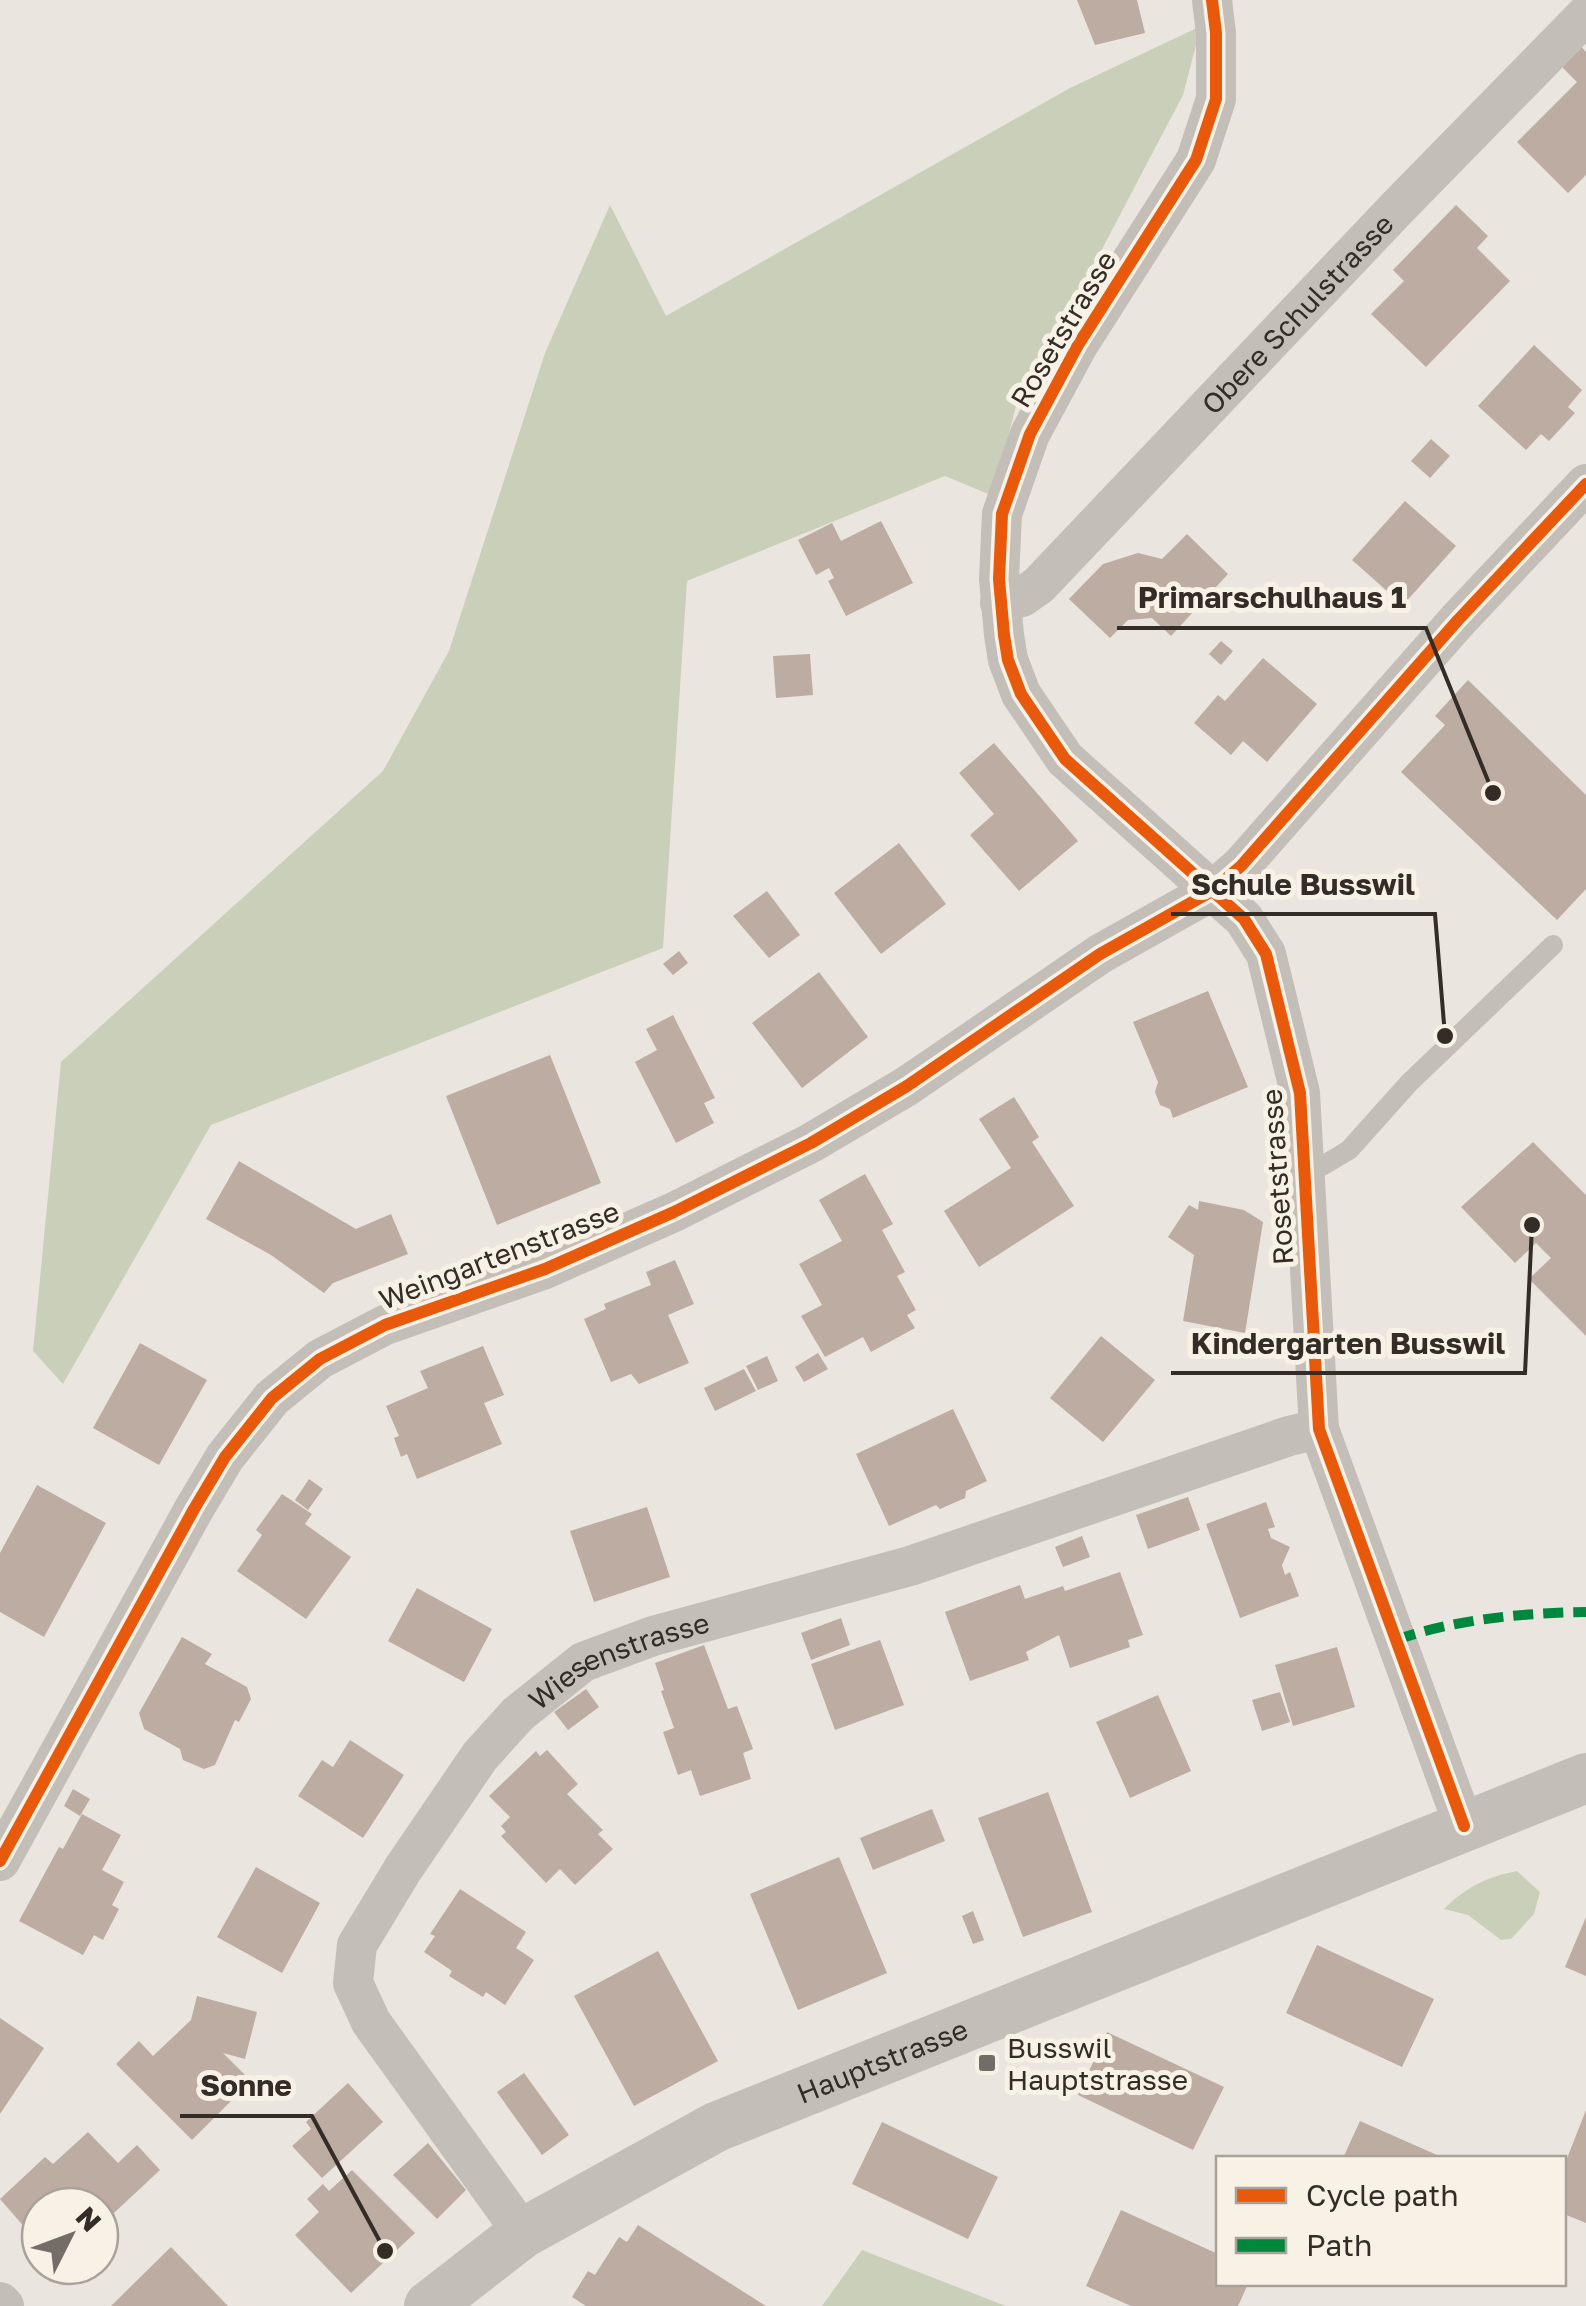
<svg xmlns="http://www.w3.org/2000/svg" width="1586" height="2306" font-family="'Golos Text',sans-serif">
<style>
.green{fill:#cacfba}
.building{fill:#bcaca2}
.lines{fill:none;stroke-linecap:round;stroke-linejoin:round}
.service{stroke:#c3beb8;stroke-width:20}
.minor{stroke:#c3beb8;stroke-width:40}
.tertiary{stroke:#c3beb8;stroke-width:50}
.quiet{stroke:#00873e;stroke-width:10;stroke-dasharray:20 10;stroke-linecap:butt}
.cycleway-casing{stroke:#f7f1e6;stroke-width:19}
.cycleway{stroke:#e8590c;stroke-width:12}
.poi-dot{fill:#736d67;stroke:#f7f1e6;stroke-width:4}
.labels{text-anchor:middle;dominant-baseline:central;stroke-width:10;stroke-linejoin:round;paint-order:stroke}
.street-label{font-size:28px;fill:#332c27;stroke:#f7f1e6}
.poi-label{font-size:28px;fill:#332c27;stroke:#f7f1e6;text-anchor:start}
.leader{fill:none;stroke:#332c27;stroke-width:4}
.callout-dot{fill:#332c27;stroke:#f7f1e6;stroke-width:4}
.callout-label{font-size:30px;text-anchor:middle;font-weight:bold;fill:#332c27;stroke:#f7f1e6;stroke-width:10;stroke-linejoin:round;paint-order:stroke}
</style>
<rect width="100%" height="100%" fill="#eae6df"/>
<path class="green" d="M1201 26 1183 95 1060 329 1017 402 993 496 945 476 687 581 663 948 211 1125 63 1384 33 1351 61 1062 383 771 449 651 545 353 610 205 666 316 1070 88Z
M1517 1871 1540 1892 1534 1914 1511 1939 1501 1940 1468 1915 1444 1909C1466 1887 1487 1877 1517 1871Z
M862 2250 1006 2306H822Z"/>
<path class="building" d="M1077 0H1137L1145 33 1095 45Z
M1579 44 1586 52V175L1568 193 1517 142 1577 82 1559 64Z
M1456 205 1488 236 1477 248 1510 281 1426 367 1371 314 1404 281 1393 270Z
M1534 345 1582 390 1568 407 1575 413 1549 441 1541 434 1526 450 1478 406Z
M1431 439 1450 456 1430 478 1411 461Z
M1405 501 1456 546 1403 605 1352 560Z
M881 521 913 583 846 616 828 581 834 578 829 568 816 575 798 540 832 523 841 541Z
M1187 534 1228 574 1171 636 1152 618 1128 620 1110 638 1069 599 1103 564 1138 553 1162 559Z
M1221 641 1233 651 1221 665 1209 654Z
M810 654 813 695 776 698 773 656Z
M1263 658 1317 704 1267 762 1243 741 1231 755 1194 723 1218 695 1225 701Z
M1468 680 1586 795V889L1557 920 1401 772 1445 725 1435 716Z
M994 743 1078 841 1019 891 970 835 994 814 959 773Z
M899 843 946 904 881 954 834 893Z
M767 891 800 935 769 958 733 916Z
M679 951 688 963 673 975 663 964Z
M819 972 868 1037 802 1088 752 1023Z
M1208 991 1248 1087 1173 1118 1170 1109 1160 1105 1155 1092 1158 1082 1133 1022Z
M673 1015 715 1098 704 1103 714 1123 676 1143 635 1062 657 1050 646 1029Z
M550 1055 601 1183 497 1225 446 1096Z
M1014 1097 1039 1137 1032 1142 1074 1206 979 1267 944 1211 1011 1168 979 1119Z
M1533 1142 1586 1195V1336L1529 1279 1551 1258 1536 1243 1515 1263 1461 1207Z
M239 1161 356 1229 391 1214 408 1254 333 1283 324 1293 271 1255 206 1219Z
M865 1174 893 1224 882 1230 905 1272 897 1276 916 1310 907 1315 915 1328 871 1352 863 1337 825 1357 801 1316 822 1305 799 1264 842 1241 819 1200Z
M1199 1201 1244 1210 1263 1222 1245 1333 1183 1321 1194 1255 1168 1237 1189 1205 1198 1210Z
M675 1260 694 1304 668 1315 689 1363 639 1384 631 1374 611 1382 584 1319 606 1309 604 1304 651 1285 646 1272Z
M1101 1336 1155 1380 1103 1442 1050 1398Z
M140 1343 207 1380 159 1465 93 1428Z
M483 1346 504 1395 484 1403 502 1444 417 1479 407 1454 401 1457 394 1438 399 1436 386 1406 428 1388 420 1371Z
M818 1353 828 1369 804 1382 795 1367Z
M767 1356 778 1381 758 1390 746 1366Z
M744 1369 756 1391 715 1411 704 1388Z
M953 1409 987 1481 966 1491 965 1498 940 1509 936 1505 889 1526 856 1454Z
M309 1479 323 1489 308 1510 295 1500Z
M37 1485 106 1523 44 1637 0 1612V1553Z
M282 1494 312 1514 305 1524 351 1557 306 1619 237 1571 262 1535 256 1530Z
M1188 1497 1200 1530 1148 1549 1136 1515Z
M1266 1502 1275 1527 1268 1529 1271 1538 1290 1547 1282 1565 1285 1575 1290 1572 1299 1596 1240 1618 1206 1524Z
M647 1507 670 1577 594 1602 570 1531Z
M1082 1536 1090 1557 1063 1567 1055 1547Z
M1120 1572 1143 1635 1128 1640 1130 1647 1070 1668 1059 1635 1026 1652 1029 1660 970 1681 945 1612 1020 1585 1025 1599 1063 1586 1065 1591Z
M417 1588 492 1629 464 1682 388 1641Z
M841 1618 850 1645 811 1660 801 1633Z
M182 1637 212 1654 205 1664 247 1687 251 1699 239 1722 235 1720 215 1765 204 1769 183 1760 180 1749 144 1729 139 1713Z
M880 1640 904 1705 835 1730 811 1664Z
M704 1645 728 1709 737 1706 753 1749 743 1753 751 1779 700 1796 691 1770 678 1775 663 1732 674 1728 661 1691 664 1690 655 1663Z
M1337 1647 1355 1707 1293 1726 1275 1665Z
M586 1689 599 1707 568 1730 554 1712Z
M1280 1692 1290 1722 1262 1731 1252 1700Z
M1158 1695 1191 1771 1130 1798 1096 1722Z
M350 1740 404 1775 363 1838 298 1796 322 1760 333 1767Z
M547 1750 578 1784 567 1794 603 1830 598 1834 613 1849 575 1885 560 1869 546 1883 501 1836 506 1832 501 1826 510 1817 489 1796 536 1751 540 1756Z
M73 1789 90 1799 80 1816 64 1806Z
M1048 1792 1092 1912 1023 1937 978 1818Z
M932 1809 945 1841 873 1870 860 1838Z
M82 1814 121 1835 102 1870 124 1882 112 1905 119 1909 103 1940 94 1935 83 1955 19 1921 59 1847 63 1849Z
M839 1857 887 1973 798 2010 750 1894Z
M256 1867 320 1903 282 1973 217 1937Z
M460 1889 526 1932 516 1948 534 1960 505 2005 486 1992 483 1997 449 1976 452 1971 424 1952 435 1936 430 1934Z
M973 1911 984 1940 973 1944 962 1916Z
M1586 1917V1976L1565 1967Z
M1317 1945 1434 1999 1402 2067 1286 2013Z
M658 1951 718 2061 634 2106 574 1996Z
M197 1996 257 2012 245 2059 223 2053 251 2081 192 2140 116 2064 139 2041 153 2056 191 2020Z
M0 2018 44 2048 0 2114Z
M1107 2032 1224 2087 1193 2150 1078 2095Z
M524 2073 569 2135 542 2155 497 2092Z
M348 2083 383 2122 322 2178 292 2146 311 2129 306 2122Z
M1586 2110V2223L1564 2214V2166Z
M1360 2121 1437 2155 1435 2158H1343Z
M882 2122 998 2177 968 2239 852 2184Z
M88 2132 118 2163 137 2145 160 2170 100 2226V2206H40V2230L33 2237 0 2199 45 2157 53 2164Z
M428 2143 466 2190 437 2219 393 2175Z
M352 2170 415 2233 351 2293 295 2235 319 2212 307 2199 323 2184 329 2191Z
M1121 2210 1218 2254V2284H1248L1238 2306H1131L1086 2286Z
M638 2225 766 2306H586L572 2297 588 2271 595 2275 619 2237 627 2242Z
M171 2247 228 2306H111Z"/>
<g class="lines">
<path class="service" d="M1304 1167 1322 1166 1349 1150 1409 1083 1553 945"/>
<g class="minor">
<path d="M1212 0 1216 33V99L1196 160 1078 345 1030 434 1002 514 999 579 1004 635 1008 660 1021 694 1065 759 1244 919 1266 954 1300 1093 1319 1429 1464 1826"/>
<path id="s1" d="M1000 603 1022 597 1039 585 1398 207 1586 15"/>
<path d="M0 1861 194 1509 225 1457 272 1398 320 1359 385 1325 545 1269 674 1212 811 1143 907 1086 1100 954 1212 891 1241 866 1458 620 1586 484"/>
<path id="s2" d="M523 2233 371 2022 353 1983 357 1945 403 1869 480 1756 518 1714 583 1662 653 1636 910 1566 1289 1436 1319 1429"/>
<path d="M0 2302 4 2306"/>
</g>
<path class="tertiary" id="s3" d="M429 2306 523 2233 716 2127 1586 1778"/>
<path class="quiet" d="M1396 1640C1456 1619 1523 1613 1586 1612"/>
<defs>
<path id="cycleway" d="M1212 0 1216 33V99L1196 160 1078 345 1030 434 1002 514 999 579 1004 635 1008 660 1021 694 1065 759 1244 919 1266 954 1300 1093 1319 1429 1464 1826
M0 1861 194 1509 225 1457 272 1398 320 1359 385 1325 545 1269 674 1212 811 1143 907 1086 1100 954 1212 891 1241 866 1458 620 1586 484"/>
</defs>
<use href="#cycleway" class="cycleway-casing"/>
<use href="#cycleway" class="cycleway"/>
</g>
<rect class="poi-dot" x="977" y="2053" width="20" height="20" rx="5"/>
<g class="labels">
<g class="street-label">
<text stroke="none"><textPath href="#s1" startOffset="418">Obere Schulstrasse</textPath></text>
<text transform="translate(1063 329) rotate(-59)">Rosetstrasse</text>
<text transform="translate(1277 1177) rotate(-94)">Rosetstrasse</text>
<text transform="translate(499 1255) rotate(-21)">Weingartenstrasse</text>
<text stroke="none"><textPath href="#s2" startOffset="740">Wiesenstrasse</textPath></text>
<text stroke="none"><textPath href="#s3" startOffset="518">Hauptstrasse</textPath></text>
</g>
<g class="poi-label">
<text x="1007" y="2047">Busswil<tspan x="1007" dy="32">Hauptstrasse</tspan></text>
</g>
</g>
<path class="leader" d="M1493 793L1426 628H1117M1445 1036L1435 914H1171M1532 1225L1525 1373H1171M385 2251L312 2116H180"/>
<g class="callout-dot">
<circle cx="1493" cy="793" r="10"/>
<circle cx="1445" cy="1036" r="10"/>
<circle cx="1532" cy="1225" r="10"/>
<circle cx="385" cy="2251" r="10"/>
</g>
<g class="callout-label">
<text x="1272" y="608">Primarschulhaus 1</text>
<text x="1303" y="895">Schule Busswil</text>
<text x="1348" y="1354">Kindergarten Busswil</text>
<text x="246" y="2096">Sonne</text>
</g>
<rect x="1216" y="2156" width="350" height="130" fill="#f7f1e6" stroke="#a9a29a" stroke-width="2.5"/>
<rect x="1236" y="2188" width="50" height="15" fill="#e8590c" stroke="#a9a29a" stroke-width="2.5"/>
<text x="1306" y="2206" font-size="30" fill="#332c27">Cycle path</text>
<rect x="1236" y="2238" width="50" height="15" fill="#00873e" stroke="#a9a29a" stroke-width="2.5"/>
<text x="1306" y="2256" font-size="30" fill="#332c27">Path</text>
<g transform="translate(70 2236) rotate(48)"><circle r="48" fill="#f7f1e6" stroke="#a9a29a" stroke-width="2.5"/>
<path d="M0-8L18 38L0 25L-18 38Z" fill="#736d67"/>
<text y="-15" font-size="28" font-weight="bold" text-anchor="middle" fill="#332c27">N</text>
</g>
</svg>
